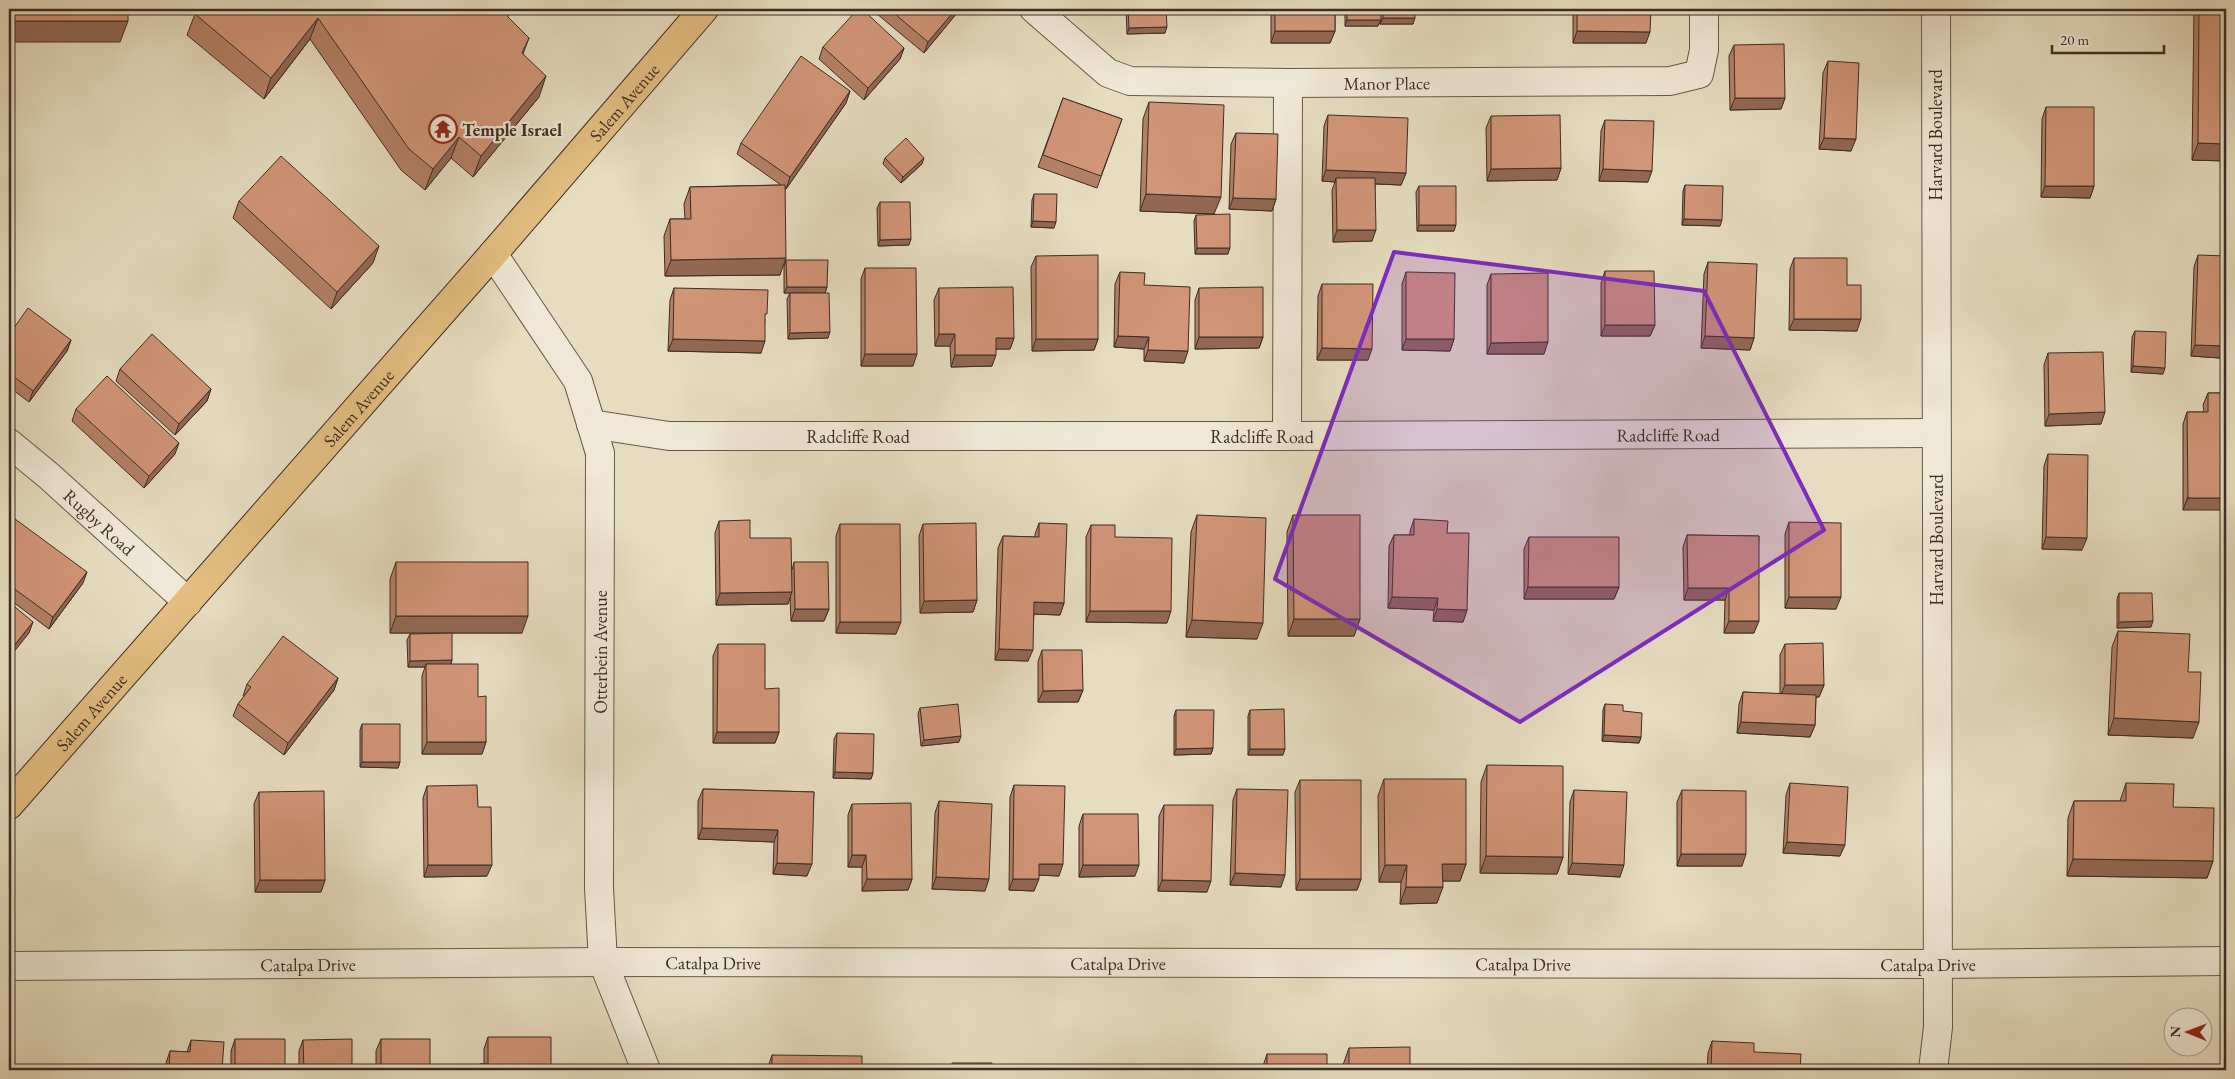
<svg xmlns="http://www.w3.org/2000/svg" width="2235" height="1079" font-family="'EB Garamond',serif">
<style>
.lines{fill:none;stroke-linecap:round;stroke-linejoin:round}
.minor-casing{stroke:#68584c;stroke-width:30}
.major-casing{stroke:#3e2c25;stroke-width:30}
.minor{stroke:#efe8d6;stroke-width:28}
.major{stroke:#e3be80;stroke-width:28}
.wall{fill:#b48067;stroke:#3e2c25}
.shaded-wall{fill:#926854;stroke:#3e2c25}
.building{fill:#d19578;stroke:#3e2c25}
.marked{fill:#7b2cbf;fill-opacity:0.2;stroke:#7b2cbf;stroke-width:4;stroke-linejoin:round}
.labels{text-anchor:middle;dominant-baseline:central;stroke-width:4.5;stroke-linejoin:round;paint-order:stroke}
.street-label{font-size:18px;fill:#3e2c25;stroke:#efe8d6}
.poi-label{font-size:18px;font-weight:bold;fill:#3e2c25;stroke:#efe8d6;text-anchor:start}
</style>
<rect width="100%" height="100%" fill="#e6dcc0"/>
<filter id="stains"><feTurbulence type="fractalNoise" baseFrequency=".004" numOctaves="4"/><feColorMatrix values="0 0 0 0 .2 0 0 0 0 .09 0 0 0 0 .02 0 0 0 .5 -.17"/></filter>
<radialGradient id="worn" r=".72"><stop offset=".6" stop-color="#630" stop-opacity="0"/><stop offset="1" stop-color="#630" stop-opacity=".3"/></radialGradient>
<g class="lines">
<defs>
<g id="minor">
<path id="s1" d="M1034 9 1108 73 1130 81 1288 83 1670 81 1699 74 1704 50V9"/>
<path d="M493 254 578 381 600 453 599 888 603 962 646 1070"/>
<path id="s2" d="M591 424 669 436H1287L1936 433"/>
<path d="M1287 436 1288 83"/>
<path id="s3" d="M9 443 49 476 188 602"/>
<path id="s4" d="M9 966 603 962 1938 964 2226 961"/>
<path d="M1933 1070 1938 1027 1936 9"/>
</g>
<g id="major">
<path id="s5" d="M9 805 493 254 704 9"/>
</g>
</defs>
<use href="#minor" class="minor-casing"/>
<use href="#major" class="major-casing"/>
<use href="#minor" class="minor"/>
<use href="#major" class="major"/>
</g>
<path class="wall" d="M871 9H959L957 13 924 53Z
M1126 9H1166L1165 33 1127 34Z
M1271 9H1335V31L1330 43H1271Z
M1345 9H1415L1413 24H1380V20L1378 26H1345Z
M1573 9H1651L1646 43H1573Z
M2194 9H2226V161L2192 160Z
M195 14 508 17 523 54 539 97 473 177 451 158 425 190 401 170 310 39 264 99 187 35Z
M1734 45 1785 98 1781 109 1730 110 1729 56Z
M823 47 904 48 900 59 864 100 819 59Z
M1828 61 1851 151 1819 149 1823 73Z
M850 91 846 103 786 189 785 188 780 275 665 276 664 236 670 219H685L684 204 690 187 781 185 737 154 741 143Z
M1063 98 1122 119 1097 188 1038 167Z
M1149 102 1214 214 1140 211 1143 119Z
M2046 107 2094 186 2090 198 2041 197 2042 119Z
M1328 115 1406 173 1401 185 1375 184 1372 241 1333 242 1332 190 1335 182 1322 181 1324 126Z
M1491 116 1561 168 1557 180 1487 181 1486 128Z
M1605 120 1648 182 1599 181 1601 131Z
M1236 133 1276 199 1272 211 1229 209 1231 144Z
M885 158 922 164 901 183 883 164Z
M1685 185 1720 226 1682 225 1683 191Z
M1419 186 1454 231H1417L1416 192Z
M1034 194 1054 228 1031 227 1032 200Z
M239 201 373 263 331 309 233 218Z
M880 202 909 245 878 246 877 208Z
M1196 215 1228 254H1195L1194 221Z
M2198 255 2226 336H2225L2220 358 2191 356 2194 267Z
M1036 256 1098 339 1094 350 1032 351 1031 267Z
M1794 258 1847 285 1857 331 1789 330 1790 269Z
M786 260 827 287 825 293 828 338 788 339 787 299 790 293H803H784V266Z
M1708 262 1754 338 1750 350 1701 348 1704 274Z
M865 268 913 366H861V279Z
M1605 271 1655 325 1650 336H1601V283Z
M1120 272 1144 285 1184 363 1144 361V349L1114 347 1115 284Z
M1406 272 1454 339 1450 351 1402 350V284Z
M1491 274 1544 354H1487V285Z
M1322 284 1368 360H1317L1318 296Z
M674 288 765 319 761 353 668 351 670 300Z
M939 288 1014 338 1010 349H996L992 366 951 367 950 346H935L934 300Z
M1199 288 1263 337 1259 348 1195 349V300Z
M2135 331 2163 374 2131 372 2132 337Z
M9 335 71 340 67 351 29 402 9 387Z
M2048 353 2101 424 2045 426 2044 365Z
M120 369 211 389 207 401 175 435 116 381Z
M2208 393H2226L2183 510V424L2187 412H2204L2203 405Z
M76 409 175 454 144 488 72 421Z
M2048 454 2082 550 2042 549 2044 466Z
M1197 515 1257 639 1186 637 1191 532Z
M1293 515 1360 619 1354 636H1288L1287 532Z
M9 519 83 583 49 629 9 599Z
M1414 519 1447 533 1467 610 1463 622 1433 621 1434 610 1388 608 1389 546 1394 535H1410V531Z
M719 521 750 538 792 570 794 562 829 609 824 621H791L790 597 788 604 716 605 715 533Z
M1789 522 1836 609 1785 608V534Z
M1039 523 1064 603 1060 615 1034 614 1028 661 995 660 998 548 1003 536 1035 537V534Z
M840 524 896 634 836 633V536Z
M923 524 977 600 973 612 920 613 919 536Z
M1091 525 1115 537 1167 623 1086 622V537Z
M1687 535 1759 536 1754 633H1724L1725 600H1684L1683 547Z
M1529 537 1619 587 1614 599H1524V549Z
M396 562 522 633H390V579Z
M2119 593 2151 627 2117 628V599Z
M2118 631 2188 672 2193 738 2108 735 2112 647Z
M410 634 452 660 451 664 478 697 486 742 482 754H422V676L425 667H408L407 640Z
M718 644 779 732 775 743H713V656Z
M1785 644 1824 685 1819 697H1816L1815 725 1810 737 1737 733 1739 704 1743 692 1780 694V655Z
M1042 650 1083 690 1078 702H1038V662Z
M338 678 334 690 284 755 233 716 238 704 244 697 243 696 247 684Z
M1605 704 1623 711 1641 737 1639 743 1602 741 1603 710Z
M920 708 959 742 921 746 918 714Z
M1176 710 1213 748 1211 754 1174 755V716Z
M1250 710 1283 755H1248V716Z
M362 724 400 762 398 768 360 767V730Z
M837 733 873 773 871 779 833 778 834 739Z
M1487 765 1563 857 1557 874 1480 873 1481 782Z
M1384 779 1466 864 1460 881H1443L1437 903 1400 904 1401 882H1379L1378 796Z
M1300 780 1361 879 1357 890H1296L1295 792Z
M1790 783 1840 856 1783 853 1786 795Z
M2126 783 2173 807 2213 861 2207 878 2067 876 2068 818 2074 801H2120Z
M1014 785 1059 876 1039 875 1034 891 1009 890 1010 797Z
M427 786 487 876 424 877 423 798Z
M703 789 814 792 807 876 773 874 774 842 698 839V801Z
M1237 789 1281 887 1230 885 1233 800Z
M1574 790 1620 877 1568 874 1570 802Z
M1682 790 1742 866H1677V802Z
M259 792 325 880 321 892H255L254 804Z
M939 801 985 891 932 889 935 813Z
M852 804 912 879 908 890 862 891V867H848V815Z
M1164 805 1207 892 1158 891 1159 816Z
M1083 814 1135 876 1079 877V826Z
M488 1037 551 1070H478L480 1064H484V1049Z
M235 1039 285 1070H231V1051Z
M381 1039 430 1070H376V1051Z
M191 1040 222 1070H166V1063L170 1051 187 1052Z
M303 1040 352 1070H299V1051Z
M1712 1041 1754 1052 1800 1070H1707L1708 1053Z
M1349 1048 1410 1070H1343V1065Z
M1267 1054 1327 1070H1263V1066Z
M772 1055 862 1070H768V1067Z"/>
<path class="shaded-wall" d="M956 9H959L957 13 924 53 928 42Z
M318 18 310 39 264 99 271 78Z
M1383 18H1415L1413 24H1380Z
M1347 20H1381L1378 26H1345Z
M9 21H128L120 42H9Z
M1167 27 1165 33 1127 34 1129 28Z
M1275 31H1335L1330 43H1271Z
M1577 31 1650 32 1646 43H1573Z
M529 38 521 59 522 53Z
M904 48 900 59 864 100 868 88Z
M546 76 539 97 473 177 481 156Z
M850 91 846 103 786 189 790 177Z
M1735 98H1785L1781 109 1730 110Z
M459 137 451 158 425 190 433 169Z
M1824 138 1856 139 1851 151 1819 149Z
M2198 143 2226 144V161L2192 160Z
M924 158 922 164 901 183 903 177Z
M1561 168 1557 180 1487 181 1491 169Z
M1603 169 1652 171 1648 182 1599 181Z
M1326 170 1406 173 1401 185 1337 182 1336 178 1335 182 1322 181Z
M2045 186H2094L2090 198 2041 197Z
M1146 194 1221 197 1214 214 1140 211Z
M1233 198 1276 199 1272 211 1229 209Z
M1684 219 1722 220 1720 226 1682 225Z
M1033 221 1056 222 1054 228 1031 227Z
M1419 225H1456L1454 231H1417Z
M1337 230H1376L1372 241 1333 242Z
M911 239 909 245 878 246 880 240Z
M379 246 373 263 331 309 337 292Z
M1197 248H1230L1228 254H1195Z
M786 258 780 275 665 276 671 260Z
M787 287H827L825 293H784Z
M1794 319H1861L1857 331 1789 330Z
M2225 324H2226V336H2221Z
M1605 325H1655L1650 336H1601Z
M830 332 828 338 788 339 790 333Z
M939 334H955L950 346H935Z
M1118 336 1149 337 1144 349 1114 347Z
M1705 336 1754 338 1750 350 1701 348Z
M1199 337H1263L1259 348 1195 349Z
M996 338H1014L1010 349H992Z
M673 339 765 341 761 353 668 351Z
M1036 339H1098L1094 350 1032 351Z
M1406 339H1454L1450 351 1402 350Z
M71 340 67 351 29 402 33 391Z
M1548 342 1544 354H1487L1491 343Z
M2195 345 2224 346 2220 358 2191 356Z
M1322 348 1372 349 1368 360H1317Z
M1148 350 1188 351 1184 363 1144 361Z
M865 354H917L913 366H861Z
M955 355H996L992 366 951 367Z
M2133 366 2165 368 2163 374 2131 372Z
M211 389 207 401 175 435 179 424Z
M2105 412 2101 424 2045 426 2049 414Z
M179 443 175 454 144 488 149 476Z
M2188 498H2226V510H2183Z
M2046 537 2087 538 2082 550 2042 549Z
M87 572 83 583 49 629 53 617Z
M1528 587H1619L1614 599H1524Z
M1688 588H1729L1725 600H1684Z
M792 592 788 604 716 605 720 593Z
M1392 597 1438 598 1434 610 1388 608Z
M1789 597H1841L1836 609 1785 608Z
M977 600 973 612 920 613 924 601Z
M1034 602 1064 603 1060 615 1030 614Z
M795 609H829L824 621H791Z
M1437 609 1467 610 1463 622 1433 621Z
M1090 611H1171L1167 623 1086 622Z
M396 616H528L522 633H390Z
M1294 619H1360L1354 636H1288Z
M1192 620 1263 623 1257 639 1186 637Z
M1729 621H1759L1754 633H1724Z
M2153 621 2151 627 2117 628 2119 622Z
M33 622 29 633 9 658V652Z
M840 622H901L896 634 836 633Z
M999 649 1033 650 1028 661 995 660Z
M452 660 450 666 426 664 425 667H408L410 661Z
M338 678 334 690 284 755 288 743Z
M1785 685H1824L1819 697H1780Z
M1083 690 1078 702H1038L1043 691Z
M2114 718 2199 722 2193 738 2108 735Z
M1741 722 1815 725 1810 737 1737 733Z
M717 732H779L775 743H713Z
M1604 735 1641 737 1639 743 1602 741Z
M961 736 959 742 921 746 924 740Z
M427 742H486L482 754H422Z
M1213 748 1211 754 1174 755 1176 749Z
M1250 749H1285L1283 755H1248Z
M362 762H400L398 768 360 767Z
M835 772 873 773 871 779 833 778Z
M702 828 778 830 774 842 698 839Z
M1787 842 1845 845 1840 856 1783 853Z
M1681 854H1746L1742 866H1677Z
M852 855H866L862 867H848Z
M1486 856 1563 857 1557 874 1480 873Z
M2073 859 2213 861 2207 878 2067 876Z
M777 863 812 864 807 876 773 874Z
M1572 863 1624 865 1620 877 1568 874Z
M1039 864H1063L1059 876 1035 875Z
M1442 864H1466L1460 881H1436Z
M428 865H492L487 876 424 877Z
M1083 865H1139L1135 876 1079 877Z
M1385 865H1407L1401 882H1379Z
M1235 873 1285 875 1281 887 1230 885Z
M936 877 989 879 985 891 932 889Z
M867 879H912L908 890 862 891Z
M1013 879H1039L1034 891 1009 890Z
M1300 879H1361L1357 890H1296Z
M260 880H325L321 892H255Z
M1162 880 1211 881 1207 892 1158 891Z
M1406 887H1443L1437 903 1400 904Z"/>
<path class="building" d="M9 9H128V21H9Z
M199 9H509L508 17 529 38 522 53 546 76 481 156 459 137 433 169 409 149 318 18 271 78 195 14Z
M858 9H862L904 48 868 88 823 47Z
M889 9H956L928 42Z
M1128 9H1166L1167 27 1129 28Z
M1275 9H1335V31H1275Z
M1347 9H1381V20H1347Z
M1383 9H1415V18H1383Z
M1577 9H1651L1650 32 1577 31Z
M2199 9H2226V144L2198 143Z
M1784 44 1785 98H1735L1734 45Z
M801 56 850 91 790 177 741 143Z
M1828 61 1859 63 1856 139 1824 138Z
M1063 98 1122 119 1101 176 1043 155Z
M1149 102 1224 105 1221 197 1146 194Z
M2046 107H2094V186H2045Z
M1328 115 1408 118 1406 173 1326 170Z
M1560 115 1561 168 1491 169V116Z
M1605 120 1654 121 1652 171 1603 169Z
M1236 133 1278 134 1276 199 1233 198Z
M906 138 924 158 903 177 885 158Z
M281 156 379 246 337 292 239 201Z
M1336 178H1375L1376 230H1337Z
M785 185 786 258 671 260 670 219H691L690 187Z
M1685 185 1723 186 1722 220 1684 219Z
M1419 186H1456V225H1419Z
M1034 194H1057L1056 222 1033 221Z
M880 202H910L911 239 880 240Z
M1230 214V248H1197L1196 215Z
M1098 255V339H1036V256Z
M2198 255 2226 256V324H2225L2224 346 2195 345Z
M1794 258H1847V285H1861V319H1794Z
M786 260H828L827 287H787Z
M1708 262 1757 264 1754 338 1705 336Z
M865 268H916L917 354H865Z
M1605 271H1654L1655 325H1605Z
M1120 272 1145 273 1144 285 1190 287 1188 351 1148 350 1149 337 1118 336Z
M1406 272 1455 273 1454 339H1406Z
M1548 273V342L1491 343V274Z
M1322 284H1373L1372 349 1322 348Z
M1013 287 1014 338H996V355H955V334H939V288Z
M1263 287V337H1199V288Z
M674 288 768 290 767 314H765V341L673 339Z
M790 293H829L830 332 790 333Z
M28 308 71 340 33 391 9 373V335Z
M2135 331 2166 332 2165 368 2133 366Z
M152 334 211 389 179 424 120 369Z
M2103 352 2105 412 2049 414 2048 353Z
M107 376 179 443 149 476 76 409Z
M2208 393H2226V498H2188L2187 412H2208Z
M2048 454 2088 455 2087 538 2046 537Z
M1197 515 1266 518 1263 623 1192 620Z
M1293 515H1360V619H1294Z
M11 516 87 572 53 617 9 585V519Z
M1414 519 1448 521 1447 533H1469L1467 610 1437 609 1438 598 1392 597 1394 535H1414Z
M750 520V538H791L792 592 720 593 719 521Z
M1789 522 1841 523V597H1789Z
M976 523 977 600 924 601 923 524Z
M1039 523 1067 524 1064 603 1034 602 1033 650 999 649 1003 536 1039 537Z
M840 524H900L901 622H840Z
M1091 525H1115V537L1172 538 1171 611H1090Z
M1687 535 1759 536V621H1729V588H1688Z
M1529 537H1619V587H1528Z
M396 562H528V616H396Z
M794 562H828L829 609H795Z
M2119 593H2152L2153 621 2119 622Z
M9 602 33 622 9 652Z
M2118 631 2190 634 2188 672H2201L2199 722 2114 718Z
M452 633V660L410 661V634Z
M283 636 338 678 288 743 238 704 251 687 247 684Z
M1823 643 1824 685H1785V644Z
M718 644H765V689L779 688V732H717Z
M1042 650H1082L1083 690 1043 691Z
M426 664H478V697L486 696V742H427Z
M1743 692 1816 695 1815 725 1741 722Z
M958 704 961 736 924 740 920 708Z
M1605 704 1623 705V711L1642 713 1641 737 1604 735Z
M1284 709 1285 749H1250V710Z
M1176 710H1214L1213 748 1176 749Z
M362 724H400V762H362Z
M837 733 874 734 873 773 835 772Z
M1487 765 1563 766V857L1486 856Z
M1384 779H1466V864H1442L1443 887H1406L1407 865H1385Z
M1300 780H1361V879H1300Z
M1790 783 1848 787 1845 845 1787 842Z
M2126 783 2174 784 2173 807 2214 808 2213 861 2073 859 2074 801H2126Z
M477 785 478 807H491L492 865H428L427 786Z
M1014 785 1065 786 1063 864H1039V879H1013Z
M703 789 814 792 812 864 777 863 778 830 702 828Z
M1237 789 1288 790 1285 875 1235 873Z
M1574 790 1627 792 1624 865 1572 863Z
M1682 790 1746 791V854H1681Z
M324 791 325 880H260L259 792Z
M939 801 992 804 989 879 936 877Z
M911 803 912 879H867L866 855H852V804Z
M1164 805H1213L1211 881 1162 880Z
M1083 814H1138L1139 865H1083Z
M488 1037H551V1070H480V1064H488Z
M235 1039H285V1070H235Z
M352 1039V1070H304L303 1040Z
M381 1039H430V1070H381Z
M191 1040 224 1042 222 1070H169L170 1051 190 1052Z
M1712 1041 1754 1043V1052L1801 1054 1800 1070H1711Z
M1410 1047V1070H1349V1048Z
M1267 1054H1327V1070H1267Z
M772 1055 862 1056V1070H772Z
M952 1063H992V1070H952Z
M1097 1066H1152V1070H1097Z
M1523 1068H1583V1070H1523Z"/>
<path class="marked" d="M1394 252 1704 291 1824 530 1520 722 1275 579Z"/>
<defs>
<symbol id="temple-ring" viewBox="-11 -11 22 22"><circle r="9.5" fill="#efe8d6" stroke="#8f2418" stroke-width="1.5"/><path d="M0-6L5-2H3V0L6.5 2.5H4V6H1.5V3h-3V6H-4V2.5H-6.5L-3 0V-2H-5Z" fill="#8f2418"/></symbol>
</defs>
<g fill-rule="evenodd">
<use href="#temple-ring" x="427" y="113" width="32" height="32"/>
</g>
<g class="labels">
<g class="street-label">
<text stroke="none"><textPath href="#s1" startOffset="378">Manor Place</textPath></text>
<text stroke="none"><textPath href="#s5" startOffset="934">Salem Avenue</textPath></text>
<text transform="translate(1935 135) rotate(-90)">Harvard Boulevard</text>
<text stroke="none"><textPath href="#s5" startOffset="529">Salem Avenue</textPath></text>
<text stroke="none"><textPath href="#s2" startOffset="1078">Radcliffe Road</textPath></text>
<text stroke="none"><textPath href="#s2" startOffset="268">Radcliffe Road</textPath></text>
<text stroke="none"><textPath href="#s2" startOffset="672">Radcliffe Road</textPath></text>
<text stroke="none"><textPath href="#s3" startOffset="120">Rugby Road</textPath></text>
<text transform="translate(1936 540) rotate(-90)">Harvard Boulevard</text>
<text transform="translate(600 652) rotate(-90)">Otterbein Avenue</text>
<text stroke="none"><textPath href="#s5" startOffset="124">Salem Avenue</textPath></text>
<text stroke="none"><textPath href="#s4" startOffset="704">Catalpa Drive</textPath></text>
<text stroke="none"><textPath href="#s4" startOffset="1109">Catalpa Drive</textPath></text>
<text stroke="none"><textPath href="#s4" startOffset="1514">Catalpa Drive</textPath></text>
<text stroke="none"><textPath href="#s4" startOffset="1919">Catalpa Drive</textPath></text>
<text stroke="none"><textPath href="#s4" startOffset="299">Catalpa Drive</textPath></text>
</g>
<g class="poi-label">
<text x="462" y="129">Temple Israel</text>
</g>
</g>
<rect width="2235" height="1079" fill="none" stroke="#e6dcc0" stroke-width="30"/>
<rect x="10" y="10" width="2215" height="1059" fill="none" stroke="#3e2c25" stroke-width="2.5"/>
<rect x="15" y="15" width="2205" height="1049" fill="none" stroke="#3e2c25"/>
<g transform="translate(2188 1032) rotate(271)"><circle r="24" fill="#efe8d6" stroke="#a89d8f"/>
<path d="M0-4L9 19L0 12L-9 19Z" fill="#8f2418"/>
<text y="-8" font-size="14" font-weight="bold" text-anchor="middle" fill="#3e2c25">N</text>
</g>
<path d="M2052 45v8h112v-8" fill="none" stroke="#3e2c25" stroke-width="2.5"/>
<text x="2060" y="45" font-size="15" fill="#3e2c25" stroke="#efe8d6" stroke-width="4" paint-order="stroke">20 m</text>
<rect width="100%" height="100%" filter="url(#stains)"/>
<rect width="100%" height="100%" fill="url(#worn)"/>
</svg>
